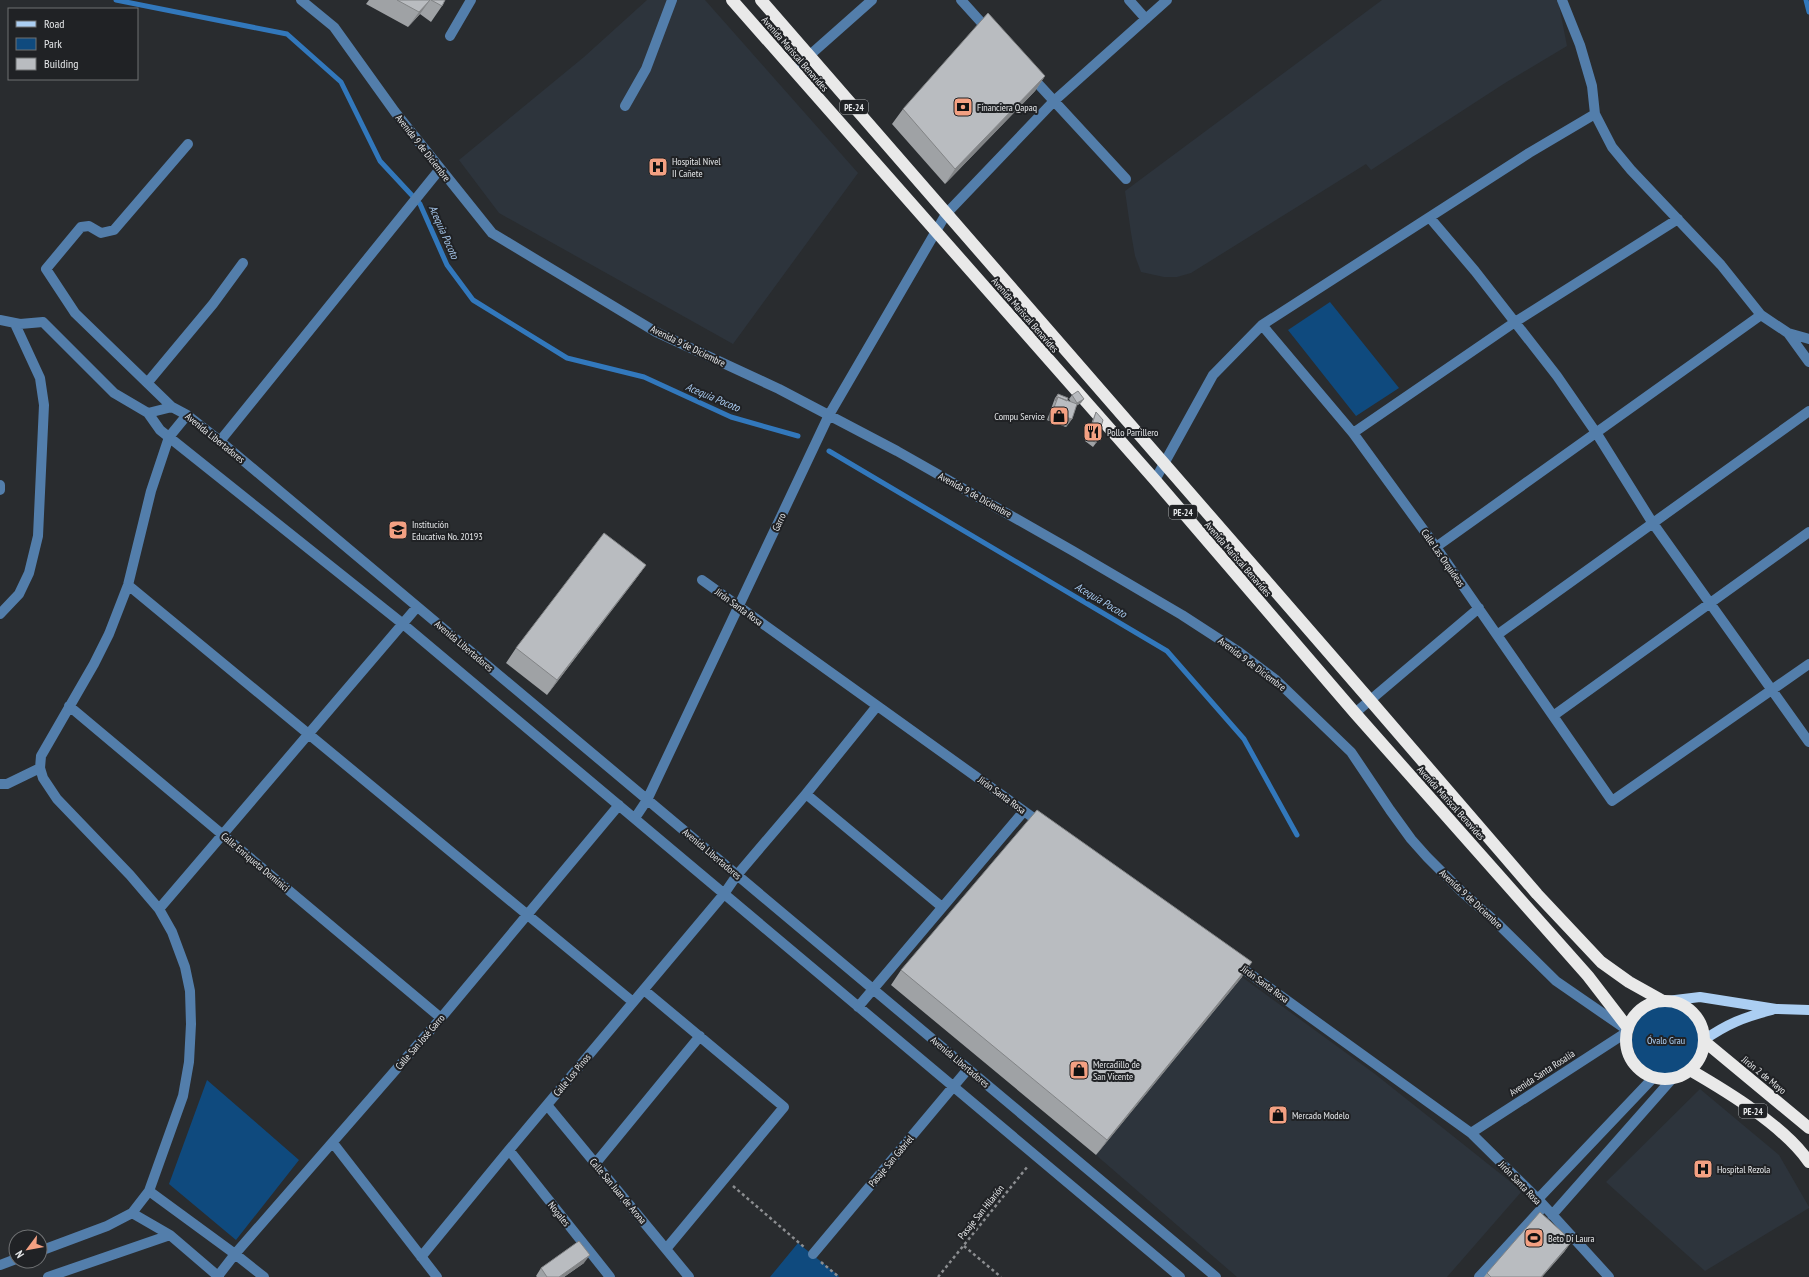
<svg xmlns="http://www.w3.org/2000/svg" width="1809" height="1277" font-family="'PT Sans Narrow',sans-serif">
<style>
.built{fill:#2d343c}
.green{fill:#0f4a7e}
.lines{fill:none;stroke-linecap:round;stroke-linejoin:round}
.stream{stroke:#3278bc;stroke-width:5}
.path{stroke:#8c8e91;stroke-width:2.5;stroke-dasharray:3 3;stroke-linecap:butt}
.minor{stroke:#537eab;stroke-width:10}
.major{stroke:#abcef2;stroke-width:10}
.highway{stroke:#e9e9e9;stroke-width:12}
.wall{fill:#9fa2a5}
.shaded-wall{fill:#828486}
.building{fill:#b9bcc0;stroke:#828486}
.labels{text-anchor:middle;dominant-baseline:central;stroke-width:4;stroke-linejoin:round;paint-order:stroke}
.shield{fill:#202225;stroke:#aaacae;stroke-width:1}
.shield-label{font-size:9px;font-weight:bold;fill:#e5e7e9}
.street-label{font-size:10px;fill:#e5e7e9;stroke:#202225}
.poi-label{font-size:10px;fill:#e5e7e9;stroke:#202225;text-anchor:start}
.park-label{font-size:10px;fill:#b0d2f6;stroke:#202225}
.water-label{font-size:11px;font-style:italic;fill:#a7c8ec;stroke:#202225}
</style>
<rect width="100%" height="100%" fill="#292c2f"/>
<path class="built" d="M647 0H705L858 173 733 344 499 213 459 160 584 57Z
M1382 0H1558L1567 46 1505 83 1371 170 1366 164 1191 273 1177 277H1164L1141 272 1135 256 1131 233 1125 191Z
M1242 977 1375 1074 1522 1191 1447 1277H1237L1096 1155Z
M1700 1089 1779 1155 1809 1207V1208L1705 1271 1606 1182Z"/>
<path class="green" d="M1330 302 1399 388 1356 416 1288 330Z
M1632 1040a34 34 0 1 1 68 0a34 34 0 1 1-68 0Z
M207 1080 299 1160 236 1240 169 1184Z
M798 1243 839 1276 838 1277H770Z"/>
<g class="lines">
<path class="stream" d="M116 0 287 34 341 82 380 161 420 204 447 265 473 300 567 358 644 377 731 417 798 436
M1806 0 1809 12
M829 451 1167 651 1244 739 1297 835"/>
<path class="path" d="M733 1186 804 1247
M964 1246 1001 1277
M821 1262 839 1277
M938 1277 1028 1166"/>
<path class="minor" d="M301 0 334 27 395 112 492 233 656 332 779 389 897 451 1073 551 1182 615 1239 652 1276 680 1351 752 1390 810 1411 839 1427 857 1461 891 1496 922 1556 981 1627 1030
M961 0 989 31
M1129 0 1146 19
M1562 0 1580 45 1592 86 1595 114 1612 147 1631 170 1721 265 1761 315 1788 333 1809 339
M450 36 471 0
M793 70 872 0
M1030 75 1126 179
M625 106 646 69 672 0
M1430 218 1475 271 1557 376 1597 434 1652 522 1809 742
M0 320 20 324 43 322 114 393 148 413 160 430 403 624 1180 1277
M1262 325 1353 433 1436 547 1612 801 1809 664
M1788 333 1809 362
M148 382 213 304 243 263
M172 407 75 313 46 269 81 227 89 226 101 233 114 230 188 144
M148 413 172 407 187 415 220 441 1216 1277
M1353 433 1515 322 1678 219
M220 441 440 169
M1155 480 1213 375 1262 325 1529 153 1595 114
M0 485V490
M1436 547 1761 315
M702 580 1042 824
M128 585 633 1002
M0 614 19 594 29 573 38 536 44 405 40 378 15 324
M1497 635 1809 411
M69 706 441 1018
M1355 713 1479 608
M1553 716 1809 532
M0 784H7L40 768
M806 794 942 907
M635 818 647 800 829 415 946 214 1054 101 1167 0
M159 909 417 607
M1235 963 1471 1133 1538 1199 1609 1277
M644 990 784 1107 666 1249
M858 1007 1024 811
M547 1105 689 1277
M1471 1133 1627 1032
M333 1143 437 1277
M509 1150 610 1277
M595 1164 700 1036
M149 1191 235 1254 264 1277
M1538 1199 1653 1078
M132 1213 170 1235 219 1277
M1552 1215 1672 1079
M40 1251 107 1226 132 1213 149 1191 183 1096 189 1062 191 1024 190 991 185 967 172 932 159 909 130 875 57 799 43 778 40 768 41 756 94 664 109 634 128 585 151 491 169 437 187 415
M813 1254 968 1069
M421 1257 509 1150 724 894 737 875 806 794 877 706
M0 1265 16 1259
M218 1276 235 1254 441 1018 619 805
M48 1277 170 1235
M1479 1277 1544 1206"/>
<path class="major" d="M1667 1001 1700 997 1776 1009 1809 1010
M1704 1040C1727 1024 1744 1017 1772 1010"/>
<path class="highway" d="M732 0 1155 480 1355 713 1588 976 1628 1028
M761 0 1369 699 1537 894 1601 962 1629 982 1663 1001
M1626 1040a39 39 0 1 1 78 0a39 39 0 1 1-78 0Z
M1704 1041 1809 1128
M1690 1070C1728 1092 1784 1126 1809 1162"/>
</g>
<path class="wall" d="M369 0H445L442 6 431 22 420 14 408 27 366 4Z
M1045 76 1035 91 945 184 892 124 903 109Z
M1058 394 1067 401 1071 402 1069 399 1072 395 1081 403 1076 406 1072 419 1066 427 1047 420 1055 398Z
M1096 412V443L1093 447 1085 441 1094 416Z
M646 565 635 580 547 695 506 663 516 648Z
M901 970 1242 977 1096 1155 891 985Z
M1572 1241 1564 1252 1542 1277H1484L1487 1273Z
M584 1263 564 1277H537L536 1276 541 1268Z"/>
<path class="shaded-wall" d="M430 0 420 14 408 27 419 12Z
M1045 76 1035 91 945 184 955 169Z
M1084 399 1081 403 1074 407 1077 403Z
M1052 413 1072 419 1066 427 1047 420Z
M646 565 635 580 547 695 557 680Z
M1252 962 1242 977 1096 1155 1107 1140Z
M1572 1241 1564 1252 1542 1277H1541Z
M590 1255 584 1263 564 1277H559Z"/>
<path class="building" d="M397 0H430L419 12Z
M431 0H445L442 6Z
M988 13 1045 76 955 169 903 109Z
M1078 391 1084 399 1077 403 1072 395Z
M1058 394 1068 398 1067 401 1058 397 1055 401Z
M1058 397 1077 404 1072 419 1052 413Z
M1096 412 1103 420 1096 443 1088 437Z
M604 533 646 565 557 680 516 648Z
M1037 810 1252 962 1107 1140 901 970Z
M1540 1212 1572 1241 1541 1277H1491L1487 1273Z
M579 1241 590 1255 559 1277H547L541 1268Z"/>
<defs>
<symbol id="bank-square" viewBox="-11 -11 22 22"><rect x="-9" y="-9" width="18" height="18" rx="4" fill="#f3a082" stroke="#202225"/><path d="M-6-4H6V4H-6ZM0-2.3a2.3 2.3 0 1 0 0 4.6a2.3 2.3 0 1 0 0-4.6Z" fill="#111"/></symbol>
<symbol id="hospital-square" viewBox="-11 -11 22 22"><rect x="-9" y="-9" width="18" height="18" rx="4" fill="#f3a082" stroke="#202225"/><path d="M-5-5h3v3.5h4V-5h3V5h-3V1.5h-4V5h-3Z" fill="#111"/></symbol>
<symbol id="shop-square" viewBox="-11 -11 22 22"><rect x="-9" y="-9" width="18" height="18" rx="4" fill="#f3a082" stroke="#202225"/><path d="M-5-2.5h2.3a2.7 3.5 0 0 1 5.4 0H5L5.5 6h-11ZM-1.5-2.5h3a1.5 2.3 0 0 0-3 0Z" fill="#111"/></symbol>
<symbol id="restaurant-square" viewBox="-11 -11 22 22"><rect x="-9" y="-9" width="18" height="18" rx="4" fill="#f3a082" stroke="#202225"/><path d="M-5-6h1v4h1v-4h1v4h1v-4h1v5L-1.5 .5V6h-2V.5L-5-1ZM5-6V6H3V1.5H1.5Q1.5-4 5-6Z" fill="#111"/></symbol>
<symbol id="school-square" viewBox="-11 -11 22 22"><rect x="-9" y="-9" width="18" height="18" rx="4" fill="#f3a082" stroke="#202225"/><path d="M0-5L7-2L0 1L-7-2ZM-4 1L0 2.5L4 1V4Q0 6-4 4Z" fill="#111"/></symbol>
<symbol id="stadium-square" viewBox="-11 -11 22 22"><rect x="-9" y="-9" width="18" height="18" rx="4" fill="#f3a082" stroke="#202225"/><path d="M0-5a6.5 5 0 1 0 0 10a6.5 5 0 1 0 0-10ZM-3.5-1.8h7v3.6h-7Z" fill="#111"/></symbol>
</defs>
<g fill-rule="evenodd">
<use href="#bank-square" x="952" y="96" width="22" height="22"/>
<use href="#hospital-square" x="647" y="156" width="22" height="22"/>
<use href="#shop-square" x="1048" y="405" width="22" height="22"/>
<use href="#restaurant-square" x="1082" y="421" width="22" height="22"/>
<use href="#school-square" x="387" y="519" width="22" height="22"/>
<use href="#shop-square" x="1068" y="1059" width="22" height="22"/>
<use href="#shop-square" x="1267" y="1104" width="22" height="22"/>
<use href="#hospital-square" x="1692" y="1158" width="22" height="22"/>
<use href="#stadium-square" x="1523" y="1227" width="22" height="22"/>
</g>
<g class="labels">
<g class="shield">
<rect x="840" y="100" width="28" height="14" rx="3"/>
<rect x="1169" y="505" width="28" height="14" rx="3"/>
<rect x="1739" y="1104" width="28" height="14" rx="3"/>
</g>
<g class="shield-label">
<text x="854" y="107">PE-24</text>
<text x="1183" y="512">PE-24</text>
<text x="1753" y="1111">PE-24</text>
</g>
<g class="street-label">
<text transform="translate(795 54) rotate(49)">Avenida Mariscal Benavides</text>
<text transform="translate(423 148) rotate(52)">Avenida 9 de Diciembre</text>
<text transform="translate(1025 315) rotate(49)">Avenida Mariscal Benavides</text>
<text transform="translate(688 346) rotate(26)">Avenida 9 de Diciembre</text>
<text transform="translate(215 438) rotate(39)">Avenida Libertadores</text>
<text transform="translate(975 495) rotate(29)">Avenida 9 de Diciembre</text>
<text transform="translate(779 522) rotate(-65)">Garro</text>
<text transform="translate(1443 558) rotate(55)">Calle Las Orquideas</text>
<text transform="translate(1238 559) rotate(49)">Avenida Mariscal Benavides</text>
<text transform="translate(739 607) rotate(36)">Jirón Santa Rosa</text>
<text transform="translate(464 646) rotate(40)">Avenida Libertadores</text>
<text transform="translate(1252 664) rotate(37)">Avenida 9 de Diciembre</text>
<text transform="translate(1002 795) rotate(36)">Jirón Santa Rosa</text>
<text transform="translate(1451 803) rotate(48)">Avenida Mariscal Benavides</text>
<text transform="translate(712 854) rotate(40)">Avenida Libertadores</text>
<text transform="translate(255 862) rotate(40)">Calle Enriqueta Dominici</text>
<text transform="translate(1471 899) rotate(43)">Avenida 9 de Diciembre</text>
<text transform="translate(1265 984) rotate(36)">Jirón Santa Rosa</text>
<text transform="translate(420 1042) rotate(-49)">Calle San José Garro</text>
<text transform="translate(960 1062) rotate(40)">Avenida Libertadores</text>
<text transform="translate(1542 1073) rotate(-33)">Avenida Santa Rosalía</text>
<text transform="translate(572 1075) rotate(-50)">Calle Los Pinos</text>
<text transform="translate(1764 1075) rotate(39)">Jirón 2 de Mayo</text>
<text transform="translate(891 1161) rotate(-50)">Pasaje San Gabriel</text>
<text transform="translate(1520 1183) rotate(46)">Jirón Santa Rosa</text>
<text transform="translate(618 1191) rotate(50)">Calle San Juan de Arona</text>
<text transform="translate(981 1212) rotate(-51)">Pasaje San Hilarión</text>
<text transform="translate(559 1214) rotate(51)">Nogales</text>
</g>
<g class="poi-label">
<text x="977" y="107">Financiera Qapaq</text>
<text x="672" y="161">Hospital Nivel<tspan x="672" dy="12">II Cañete</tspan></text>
<text x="1045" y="416" text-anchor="end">Compu Service</text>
<text x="1107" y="432">Pollo Parrillero</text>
<text x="412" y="524">Institución<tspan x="412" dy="12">Educativa No. 20193</tspan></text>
<text x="1093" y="1064">Mercadillo de<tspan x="1093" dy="12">San Vicente</tspan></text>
<text x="1292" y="1115">Mercado Modelo</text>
<text x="1717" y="1169">Hospital Rezola</text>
<text x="1548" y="1238">Beto Di Laura</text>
</g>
<g class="park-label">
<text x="1666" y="1040">Óvalo Grau</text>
</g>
<g class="water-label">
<text transform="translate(444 232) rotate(66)">Acequia Pocoto</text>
<text transform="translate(713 397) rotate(23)">Acequia Pocoto</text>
<text transform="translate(1101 600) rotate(31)">Acequia Pocoto</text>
</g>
</g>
<rect x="8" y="8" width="130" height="72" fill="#202225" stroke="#6f7173"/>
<rect x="16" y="21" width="20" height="6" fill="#abcef2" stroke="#6f7173"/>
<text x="44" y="28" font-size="12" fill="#e5e7e9">Road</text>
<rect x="16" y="38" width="20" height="12" fill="#0f4a7e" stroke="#6f7173"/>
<text x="44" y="48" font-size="12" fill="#e5e7e9">Park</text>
<rect x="16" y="58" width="20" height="12" fill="#b9bcc0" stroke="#6f7173"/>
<text x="44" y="68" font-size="12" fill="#e5e7e9">Building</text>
<g transform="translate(28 1249) rotate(238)"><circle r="19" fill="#202225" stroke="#6f7173"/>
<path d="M0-3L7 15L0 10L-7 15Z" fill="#f3a082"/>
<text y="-6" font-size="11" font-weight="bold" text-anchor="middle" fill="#e5e7e9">N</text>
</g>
</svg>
